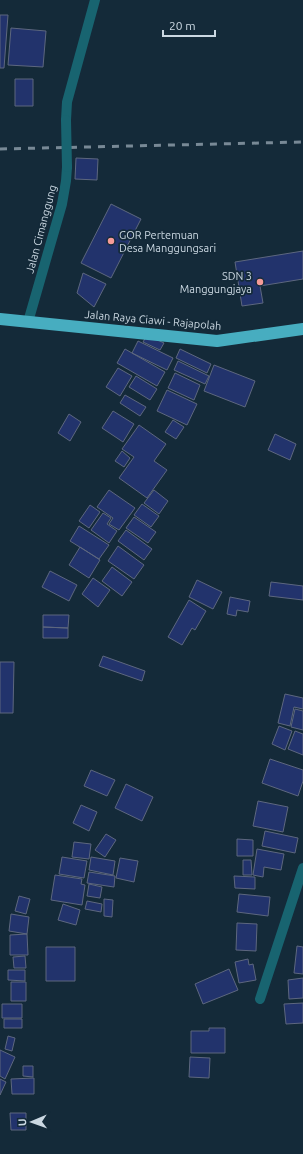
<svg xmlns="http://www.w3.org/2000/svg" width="303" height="1154" font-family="Ubuntu,sans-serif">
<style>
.building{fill:#22336c;stroke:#5d677f}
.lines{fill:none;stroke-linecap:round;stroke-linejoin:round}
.minor{stroke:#186470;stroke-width:10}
.highway{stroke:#47adc0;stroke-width:12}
.rail{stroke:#788996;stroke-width:3;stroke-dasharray:7 7;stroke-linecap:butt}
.minor-bridge{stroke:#186470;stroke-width:10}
.poi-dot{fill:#f59b98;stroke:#142a39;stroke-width:1.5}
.labels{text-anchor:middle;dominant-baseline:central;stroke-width:3.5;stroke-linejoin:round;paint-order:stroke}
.street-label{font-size:11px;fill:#cbd8e2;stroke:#142a39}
.poi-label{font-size:11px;fill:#cbd8e2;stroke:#142a39;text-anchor:start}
</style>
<rect width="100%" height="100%" fill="#142a39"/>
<path class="building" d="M0 15H8L4 68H0Z
M11 28 46 31 43 67 8 65Z
M15 79H33V106H15Z
M76 158 98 159 97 180 75 179Z
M111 204 141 219 111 278 81 263Z
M303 251V279L260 286 263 303 242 306 235 262Z
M83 273 106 284 94 307 77 293Z
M147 335 164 343 160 350 143 342Z
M138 341 173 358 167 370 132 353Z
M125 349 165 372 157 386 117 363Z
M180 349 211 364 207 373 176 358Z
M178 361 209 376 205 384 174 370Z
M214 365 255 381 245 407 204 391Z
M118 368 132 376 120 396 106 387Z
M175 373 200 385 194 400 168 388Z
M136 376 157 389 150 400 129 387Z
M167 390 197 404 187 425 157 411Z
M125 395 146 407 140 416 120 403Z
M113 411 134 424 123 442 102 428Z
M69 414 81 422 70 441 58 433Z
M173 420 184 427 176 439 165 432Z
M139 425 166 444 154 461 167 470 147 498 119 478 134 457 122 449Z
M275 434 296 444 290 460 268 450Z
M122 451 130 458 124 467 115 461Z
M109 490 135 508 119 530 109 524 113 518 97 507Z
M154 490 168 501 159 514 144 503Z
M142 504 159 516 151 527 134 515Z
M90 505 100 512 89 528 79 521Z
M103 513 111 518 107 524 117 531 109 543 91 530Z
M134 517 156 532 148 543 126 528Z
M79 526 109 545 99 559 70 541Z
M126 530 152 549 144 560 118 541Z
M118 546 144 565 134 579 108 561Z
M80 547 100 560 89 578 69 565Z
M112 567 132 582 122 596 102 581Z
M50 571 77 585 69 601 42 587Z
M93 578 110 590 98 607 82 594Z
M197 580 222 592 213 609 189 597Z
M271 582 303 586V600L269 596Z
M230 597 250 601 248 612 237 610 236 616 227 614Z
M189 600 206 611 195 630 192 628 182 645 168 637Z
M43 615H69L68 628 43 627Z
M43 627 68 628V638H43Z
M103 656 145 671 142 681 99 666Z
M0 662H14L13 713H0Z
M285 694 303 698V709L294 707 290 726 278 723Z
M295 709 303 711V730L291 727Z
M279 726 292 731 285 750 272 744Z
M295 731 303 734V755L288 749Z
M270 759 303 770V781L298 796 262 783Z
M91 770 115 780 107 796 84 786Z
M126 784 153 797 142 821 115 808Z
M258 801 288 807 283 832 253 826Z
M81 805 97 812 89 831 73 823Z
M265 831 298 838 295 853 262 846Z
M106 834 116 840 105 857 95 850Z
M237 839 253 840V856H237Z
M74 842 91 844 89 859 72 857Z
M257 849 284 854 281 870 264 867 263 877 253 875Z
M62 857 87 861 84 878 59 874Z
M91 857 115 861 113 875 89 870Z
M120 858 138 861 134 882 116 878Z
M243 860H251L252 875H243Z
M89 872 115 876 114 887 87 883Z
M55 875 82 879 81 884 85 885 82 905 51 900Z
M234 876 255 877V889L235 888Z
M89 884 102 887 100 898 87 896Z
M239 894 270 897 268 916 237 912Z
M19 896 30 899 26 914 15 911Z
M104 899 113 900 112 917 104 916Z
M87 901 102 904 101 912 85 909Z
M63 904 80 910 76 925 58 920Z
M11 914 29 917 27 934 9 931Z
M237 923 257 924 256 951 236 950Z
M27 934 28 955H10V935Z
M297 946 303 947V974L294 973Z
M46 947H75V981H46Z
M25 956 26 968H14L13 957Z
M248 959 249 965 253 964 256 980 239 983 235 962Z
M229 969 238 990 203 1004 195 984Z
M8 970H25V981L8 980Z
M303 978V998L289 999 288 980Z
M11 982H26V1001H11Z
M303 1003V1023L286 1024 284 1004Z
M2 1004H22V1018H2Z
M4 1019H22V1028H4Z
M209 1028H225V1053H191V1031H209Z
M8 1036 15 1038 12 1051 5 1049Z
M0 1050 15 1057 5 1079 0 1076Z
M190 1057 210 1058 209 1078 189 1077Z
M23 1066H33V1077L23 1076Z
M34 1078V1094H12L11 1079Z
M0 1079 6 1082 0 1095Z
M10 1113H26V1130H11Z"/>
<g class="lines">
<path class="minor" d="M66 120 67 102 95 0
M28 322 62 204 66 181 67 167
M260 999 303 868"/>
<path class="highway" d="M0 319 217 341 303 329"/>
<path class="rail" d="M0 149 303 142"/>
<path class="minor-bridge" d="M66 120 67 167"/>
</g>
<g class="poi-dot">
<circle cx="111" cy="241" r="4"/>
<circle cx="260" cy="282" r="4"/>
</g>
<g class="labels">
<g class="street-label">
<text transform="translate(41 229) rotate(-75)">Jalan Cimanggung</text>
<text transform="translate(153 320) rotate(5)">Jalan Raya Ciawi - Rajapolah</text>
</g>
<g class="poi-label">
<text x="119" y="235">GOR Pertemuan<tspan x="119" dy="13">Desa Manggungsari</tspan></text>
<text x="252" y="276" text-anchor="end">SDN 3<tspan x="252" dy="13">Manggungjaya</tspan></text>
</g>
</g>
<g transform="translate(32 1122) rotate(268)" stroke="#142a39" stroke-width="3" paint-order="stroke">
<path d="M0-3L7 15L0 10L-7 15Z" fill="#cbd8e2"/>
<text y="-6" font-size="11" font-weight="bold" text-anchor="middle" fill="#cbd8e2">U</text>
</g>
<path d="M163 30v6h52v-6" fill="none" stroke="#cbd8e2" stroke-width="2"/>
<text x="169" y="30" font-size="12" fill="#cbd8e2" stroke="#142a39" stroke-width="3" paint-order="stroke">20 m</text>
</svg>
